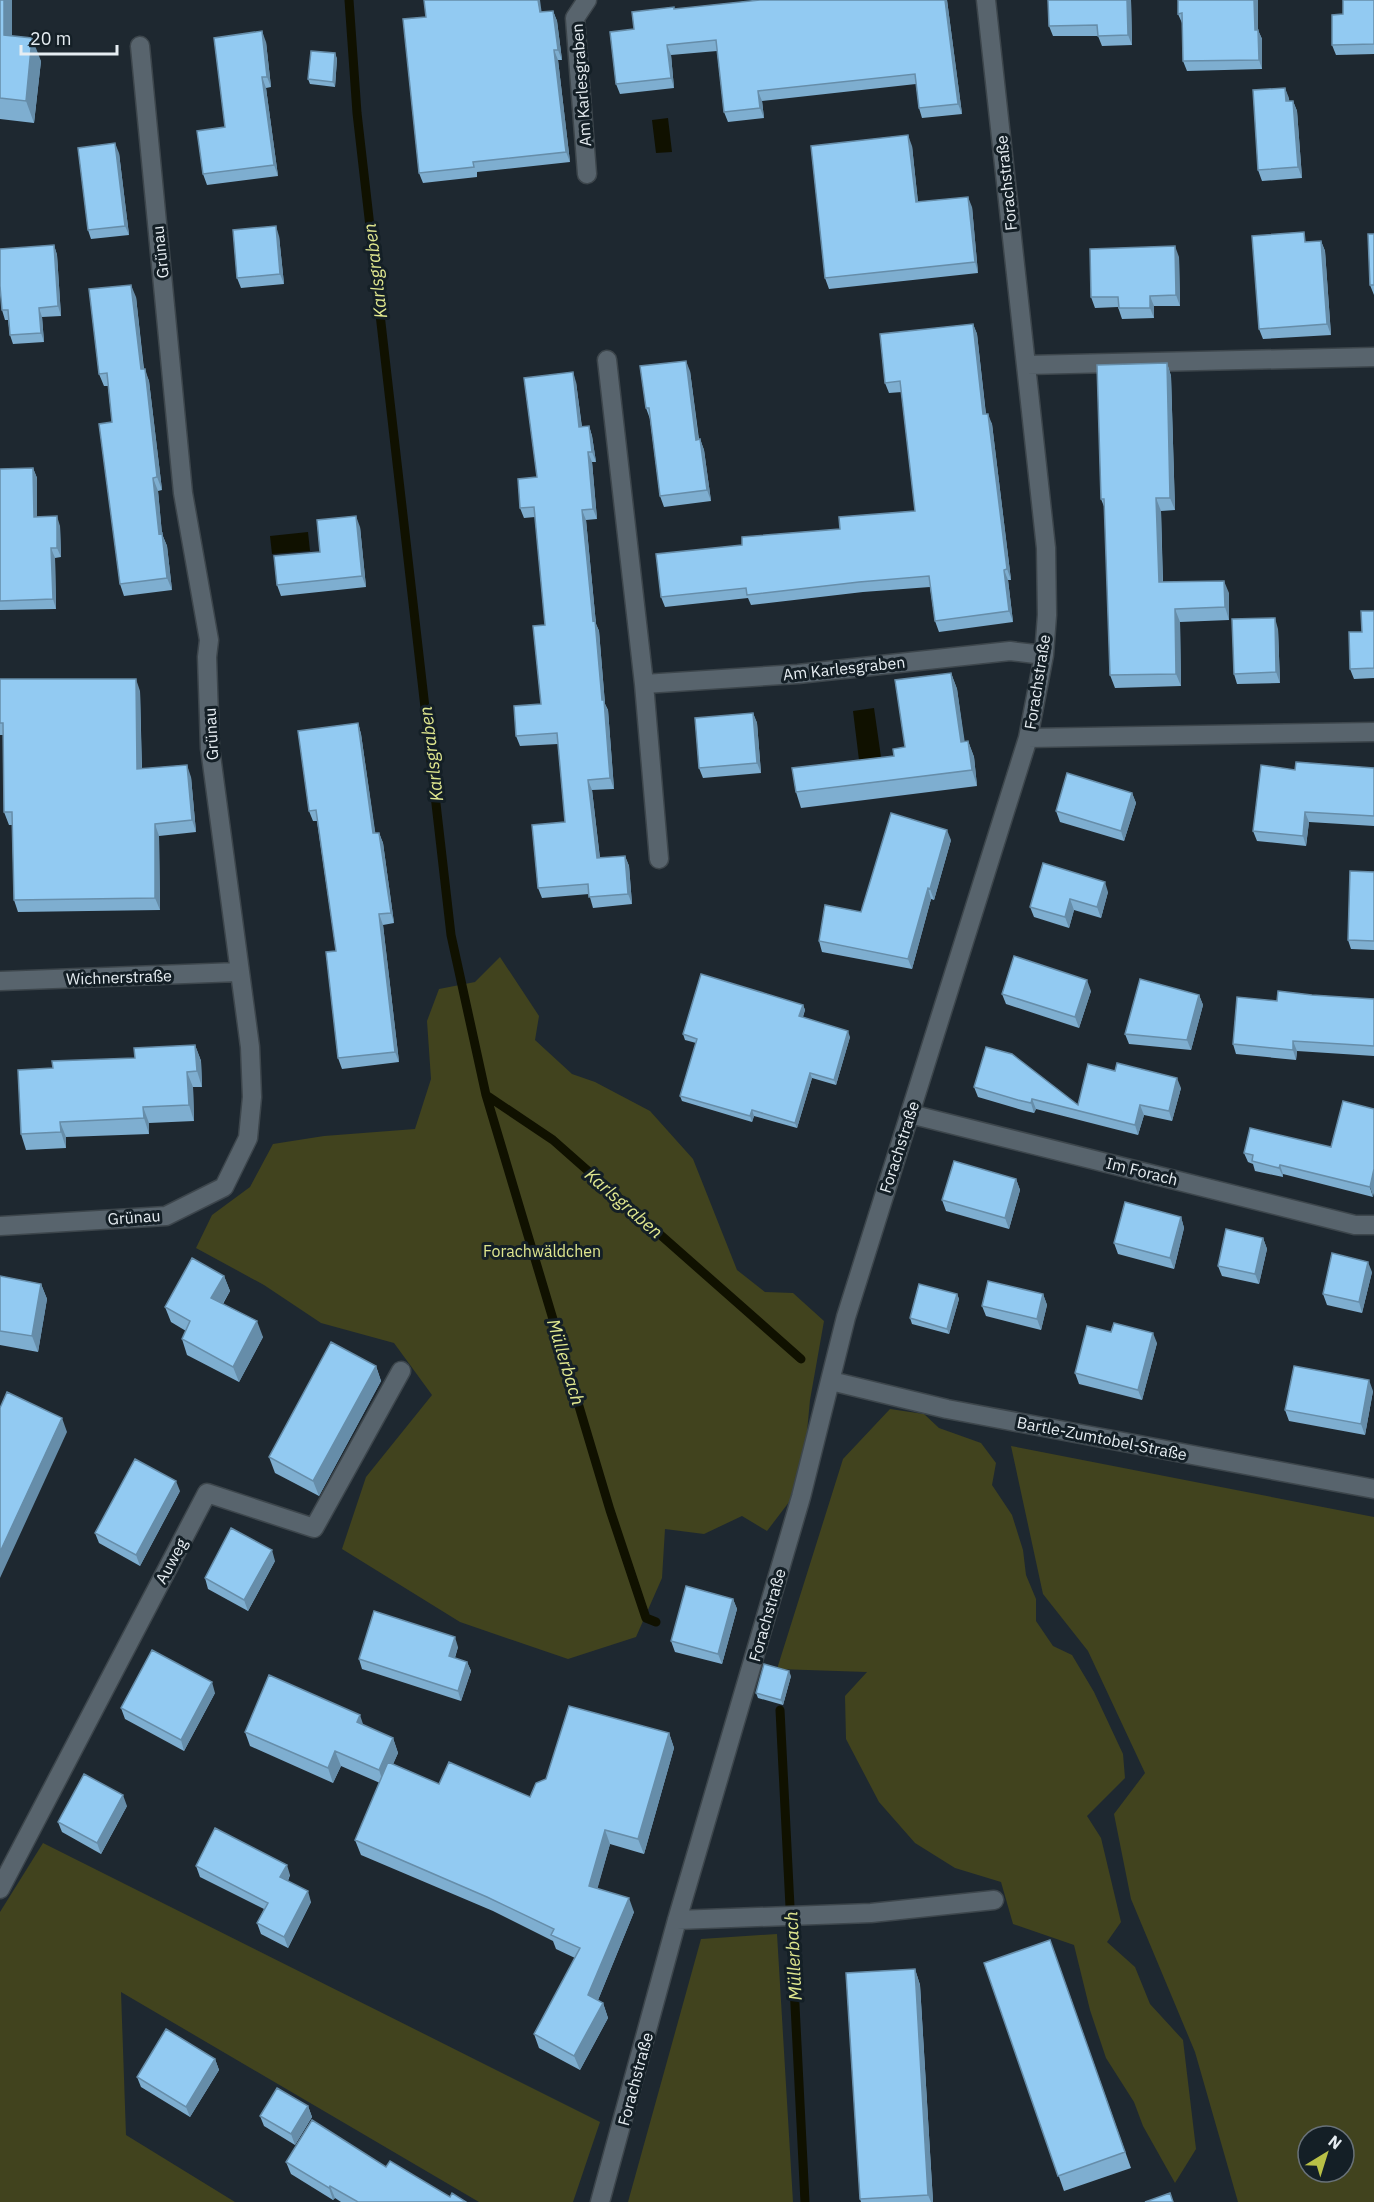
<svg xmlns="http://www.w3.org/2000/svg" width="1374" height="2202" font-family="'IBM Plex Sans',sans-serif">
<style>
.green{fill:#41431e;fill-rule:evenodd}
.water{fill:#101100}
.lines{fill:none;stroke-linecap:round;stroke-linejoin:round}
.stream{stroke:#101100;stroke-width:9}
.minor-casing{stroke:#3d464c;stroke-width:21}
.minor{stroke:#58646d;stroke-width:18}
.wall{fill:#7eaed0}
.shaded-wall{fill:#668da9}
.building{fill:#92caf2;stroke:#668da9;stroke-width:1.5}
.labels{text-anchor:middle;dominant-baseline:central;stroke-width:6;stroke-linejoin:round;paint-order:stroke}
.street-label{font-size:16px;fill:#e6edf2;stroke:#141f26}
.park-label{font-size:16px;fill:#dfe68e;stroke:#141f26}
.water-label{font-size:18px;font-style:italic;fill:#e1e88f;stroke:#141f26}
</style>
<rect width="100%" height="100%" fill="#1e2830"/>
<path class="green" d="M500 957 539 1016 535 1040 572 1074 595 1082 650 1111 693 1159 737 1270 765 1292 793 1293 824 1321 810 1400 802 1485 767 1531 742 1516 704 1534 665 1529 662 1578 636 1637 568 1659 460 1622 342 1549 366 1477 432 1395 394 1343 321 1323 264 1285 196 1248 212 1215 250 1187 273 1144 324 1136 415 1129 431 1079 427 1021 439 989 475 982Z
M890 1409 924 1414 939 1428 981 1443 996 1463 992 1485 1012 1515 1023 1550 1026 1575 1036 1599V1621L1053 1646 1072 1655 1094 1692 1123 1754 1125 1778 1087 1816 1101 1838 1121 1922 1107 1942 1135 1967 1150 2004 1183 2040 1196 2149 1175 2183 1143 2126 1134 2102 1106 2058 1090 2010 1074 1945 1013 1924 1001 1882 955 1868 915 1843 879 1802 846 1739 845 1696 867 1672 777 1669 843 1459Z
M1011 1446 1374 1517V2202H1238L1195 2052 1131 1899 1114 1814 1145 1773 1088 1651 1043 1594ZM1308 2136H1344V2172H1308Z
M43 1843 600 2122 573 2202H479L121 1992 126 2135 235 2202H0V1912Z
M777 1934 793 2202H628L701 1939Z"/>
<path class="water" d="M668 118 672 152 656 153 652 120Z
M308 532 310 551 272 554 270 536Z
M874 708 881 757 859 760 853 711Z"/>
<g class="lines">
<path class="stream" d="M349 0 357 113 451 935 486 1095 553 1140 801 1359
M486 1095 610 1510 646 1618 656 1622
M780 1710 805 2202"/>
<defs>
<path id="minor" d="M587 0 575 18 587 174
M607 360 644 684 798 674 1010 651 1044 655
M1027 365 1374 357
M644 684 659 859
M1028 738 1374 732
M0 981 238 972
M910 1114 1355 1225H1374
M0 1226 166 1216 224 1187 248 1138 252 1097 250 1047 210 748 207 657 209 640 183 493 140 46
M831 1381 947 1409 1374 1489
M0 1889 207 1493 314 1528 401 1371
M677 1920 871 1913 994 1900
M600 2202 677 1920 801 1497 846 1317 1028 738 1044 655 1047 615 1046 548 986 0"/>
</defs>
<use href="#minor" class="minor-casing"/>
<use href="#minor" class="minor"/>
</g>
<path class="wall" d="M0 0H12V36L41 61 34 123 0 119Z
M760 0H947L962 114 922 118 919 108 916 84 762 101 764 118 728 122 724 112 717 51 671 55 674 88 620 94 616 84 634 29 675 9Z
M1048 0H1131L1132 45 1102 46 1098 36H1053L1049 26Z
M1178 0H1258V30L1262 39V69L1187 71 1183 61 1182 23 1178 14Z
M1374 0V54L1336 55 1332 45 1343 14Z
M553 11 557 21 562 60H558L570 162 477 172V177L423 183 419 173 426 17 542 12Z
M266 42 271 87 266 88 278 176 207 185 203 174Z
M335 53 337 59 335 87 310 84 308 79Z
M1285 88 1289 101H1293L1297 111 1302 178 1262 181 1258 170Z
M912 146 918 202 972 207 978 273 829 289 825 278Z
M119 153 129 235 91 239 88 230Z
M1374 234V295L1370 285Z
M279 236 284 284 241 288 237 278Z
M1321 241 1325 251 1331 335 1263 339 1259 329Z
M54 245 57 255 61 316 42 317 44 342 13 344 10 335 8 320H5L2 310Z
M1179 257 1180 306H1154V318L1122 319 1118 307 1095 308 1091 297Z
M136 297 144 369 149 381 162 490 158 491 162 534 167 546 172 590 124 596 120 584 112 422 108 386H104L99 374Z
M973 324 977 334 986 414 992 424 1011 580H1008L1013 622 939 632 935 621 930 587 863 592 751 605 748 598 665 607 661 597 742 545 840 529 915 511 902 392 889 393 885 383Z
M1167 363 1171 376 1175 510 1161 511 1163 582 1229 593V620L1180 622 1181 686 1115 688 1110 675 1105 509 1101 499Z
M690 371 699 439H700L704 450 711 501 664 507 660 496 650 419 646 408Z
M576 382 582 427 589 426 592 436 596 462H592L597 519 586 520 596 624 599 631 605 704 608 710 614 789 592 790 600 858 625 856 629 866 632 904 593 908 589 894 542 898 538 888 565 822 558 744 520 746 516 736 541 704 545 625 535 517 524 518 520 508 537 477Z
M33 468 37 478V517L60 526 61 557 55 558 56 609 0 610V469Z
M360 527 366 587 281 596 277 585 320 552Z
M1374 611V678L1354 679 1350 669 1362 632Z
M1278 629 1280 683 1237 684 1234 674Z
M951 673 957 689 964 741H968L974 757 977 786 801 808 796 792 894 756 905 747Z
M0 679 140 691 142 769 191 777 196 832 159 836 160 910 18 912 14 900 12 825H9L4 812 3 735H0Z
M753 713 757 723 761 773 703 778 699 768Z
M358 723 361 734 375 833H379L383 843 394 923 383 925 399 1062 342 1069 338 1058 336 951 317 821H313L309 811Z
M1374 768V826L1309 822 1306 846 1257 841 1253 831 1295 770Z
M1132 793 1136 803 1124 841 1060 822 1056 811Z
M951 840 934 900 931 899 912 969 822 952 819 941 861 912Z
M1374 872V950L1351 949 1348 940Z
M1108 892 1101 918 1074 910 1069 928 1034 917 1030 907Z
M1091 991 1079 1028 1006 1004 1002 994Z
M1199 995 1203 1005 1191 1050 1129 1044 1125 1034Z
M1312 995 1374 999V1056L1297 1051 1296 1060 1236 1054 1233 1044 1277 1001Z
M803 1005 805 1010 803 1017 850 1037 836 1085 812 1078 797 1128 754 1116 752 1122 682 1101 680 1096 696 1043 685 1040 683 1034Z
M195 1045 201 1061 202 1087H193L194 1121 149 1123V1134L66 1137V1148L26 1150 21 1134 53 1068 135 1058Z
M974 1087 1078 1105 1181 1088 1172 1121 1144 1115 1138 1135 1036 1109 1034 1113 1022 1110 978 1097Z
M1343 1101 1373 1197 1283 1174V1177L1255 1171 1253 1164 1248 1162 1244 1153 1331 1147Z
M1016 1179 1020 1190 1009 1229 946 1211 942 1200Z
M1181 1217 1184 1228 1174 1269 1118 1254 1114 1243Z
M1263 1238 1267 1249 1259 1284 1222 1276 1218 1266Z
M1372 1272 1362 1313 1327 1305 1323 1294Z
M0 1276 41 1284 47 1299 38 1352 0 1345Z
M224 1276 230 1291 223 1304 263 1337 239 1382 187 1355 182 1339 186 1331 171 1322 165 1307Z
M957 1294 959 1299 949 1334 912 1324 910 1318Z
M1043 1294 1047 1305 1041 1330 986 1316 982 1306Z
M1111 1332 1157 1343 1142 1400 1079 1384 1075 1373Z
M376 1366 381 1381 319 1496 275 1473 269 1457Z
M1373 1391 1365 1435 1289 1421 1285 1410Z
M180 1491 140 1566 99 1543 95 1533Z
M275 1561 248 1611 208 1589 205 1578Z
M733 1599 737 1609 722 1664 675 1652 671 1641Z
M458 1647 455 1658 467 1662 471 1671 461 1701 362 1669 359 1659Z
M791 1676 783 1705 758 1698 756 1693Z
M215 1693 184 1751 125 1719 121 1708Z
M363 1725 393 1738 398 1753 393 1764 439 1784 530 1797 669 1733 674 1748 644 1854 610 1844 597 1889 634 1912 598 2000 603 2003 608 2018 580 2070 539 2048 534 2034 575 1958 556 1949 553 1941 493 1911 361 1855 355 1840 380 1783 341 1766 333 1783 250 1746 245 1732Z
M127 1806 101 1854 62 1832 58 1822Z
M196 1866 290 1875 288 1881 311 1902 288 1948 261 1934 257 1923 264 1909 200 1877Z
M1050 1940 1131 2168 1064 2191 984 1963Z
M915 1969 920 1985 933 2202H861L860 2199Z
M215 2059 219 2070 190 2117 141 2087 137 2077Z
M308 2106 312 2117 295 2145 264 2126 260 2116Z
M286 2162 386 2167 450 2197 466 2202H341L335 2198 333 2200 291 2174Z"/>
<path class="shaded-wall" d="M4 0H12V58L4 35Z
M538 0H540L543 22 540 12Z
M945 0H947L962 114 958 104Z
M1127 0H1131L1132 45 1128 35Z
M1254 0H1258V39L1255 30Z
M553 11 557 21 562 60 558 50Z
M1258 30 1262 39V69L1259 60Z
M262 31 266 42 271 87 267 77Z
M32 38 41 61 34 123 26 101Z
M667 45 671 55 674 88 671 78Z
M554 50 558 60 570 162 566 152Z
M335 53 337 59 335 87 333 82Z
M262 77 266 88 278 176 274 165Z
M1285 88 1289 98 1290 112 1286 101Z
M758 91 762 101 764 118 760 108Z
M1293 101 1297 111 1302 178 1298 167Z
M908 135 912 146 919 213 916 202Z
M115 143 119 153 129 235 125 226Z
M968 197 972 207 978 273 975 262Z
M276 226 279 236 284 284 280 274Z
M1321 241 1325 251 1331 335 1327 324Z
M54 245 57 255 61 316 58 306Z
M1175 246 1179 257 1180 306 1176 295Z
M131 285 136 297 145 382 141 369Z
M1150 296 1154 306V318L1150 308Z
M39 308 42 317 44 342 41 333Z
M973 324 977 334 987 425 983 414Z
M686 361 690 371 700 450 696 440Z
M1167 363 1171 376 1175 510 1170 498Z
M145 369 149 381 162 490 157 477Z
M573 372 576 382 583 437 579 427Z
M988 414 992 424 1011 580 1007 569Z
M589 426 592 436 596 462 592 452Z
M700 439 704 450 711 501 707 490Z
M588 452 592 462 597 519 593 509Z
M33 468 37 478V527L34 517Z
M153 478 158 491 162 534 167 546 172 590 167 578 159 534Z
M1156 498 1161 511 1163 595 1159 582Z
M582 510 586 520 596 624 599 631 605 704 608 710 614 789 610 778Z
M57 516 60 526 61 557 57 548Z
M356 516 360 527 366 587 362 576Z
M51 548 55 558 56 609 53 599Z
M1004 570 1008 580 1013 622 1009 611Z
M1224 581 1229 593V620L1225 607Z
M1175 609 1180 622 1181 686 1176 674Z
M1275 618 1278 629 1280 683 1276 672Z
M951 673 957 689 967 757 961 742Z
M136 679 140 691 142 782 137 769Z
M753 713 757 723 761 773 757 763Z
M358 723 361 734 377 844 373 833Z
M968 741 974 757 977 786 972 770Z
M187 765 191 777 196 832 192 820Z
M588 780 592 790 601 868 597 858Z
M1132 793 1136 803 1124 841 1121 831Z
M1305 812 1309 822 1306 846 1303 836Z
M155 824 159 836 160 910 155 898Z
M947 830 951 840 934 900 930 889Z
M379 833 383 843 394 923 391 913Z
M625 856 629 866 632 904 628 894Z
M1105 882 1108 892 1101 918 1097 907Z
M928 888 931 899 912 969 908 959Z
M1070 899 1074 910 1069 928 1065 917Z
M379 914 383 925 399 1062 395 1052Z
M1087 980 1091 991 1079 1028 1075 1017Z
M1199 995 1203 1005 1191 1050 1187 1040Z
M803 1005 805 1010 801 1021 799 1016Z
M848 1031 850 1037 836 1085 834 1080Z
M1293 1041 1297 1051 1296 1060 1293 1050Z
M195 1045 201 1061 202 1087 197 1071Z
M187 1072 193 1087 194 1121 189 1105Z
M810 1073 812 1078 797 1128 795 1123Z
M1177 1078 1181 1088 1172 1121 1169 1111Z
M1032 1099 1036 1109 1034 1113 1031 1103Z
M1140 1105 1144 1115 1138 1135 1135 1125Z
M143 1107 149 1123V1134L144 1118Z
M752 1110 754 1116 752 1122 750 1116Z
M60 1122 66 1137V1148L61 1132Z
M1280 1165 1283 1174V1177L1279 1168Z
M1374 1169V1193L1373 1197 1370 1187Z
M1016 1179 1020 1190 1009 1229 1005 1218Z
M1181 1217 1184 1228 1174 1269 1170 1258Z
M1263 1238 1267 1249 1259 1284 1255 1274Z
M1368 1262 1372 1272 1362 1313 1359 1302Z
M224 1276 230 1291 217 1313 211 1298Z
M41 1284 47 1299 38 1352 32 1336Z
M957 1294 959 1299 949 1334 947 1329Z
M1043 1294 1047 1305 1041 1330 1037 1319Z
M257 1321 263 1337 239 1382 233 1367Z
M1153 1333 1157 1343 1142 1400 1138 1390Z
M376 1366 381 1381 319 1496 313 1481Z
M1369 1380 1373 1391 1365 1435 1361 1424Z
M62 1418 67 1432 0 1578V1552Z
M176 1481 180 1491 140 1566 136 1555Z
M272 1550 275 1561 248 1611 244 1600Z
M733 1599 737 1609 722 1664 718 1654Z
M455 1637 458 1647 452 1666 449 1656Z
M467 1662 471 1671 461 1701 458 1691Z
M789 1671 791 1676 783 1705 781 1700Z
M212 1682 215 1693 184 1751 181 1740Z
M360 1715 365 1730 357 1722Z
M669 1733 674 1748 644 1854 638 1839Z
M393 1738 398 1753 384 1785 379 1770Z
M335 1751 341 1766 333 1783 328 1768Z
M123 1795 127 1806 101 1854 97 1843Z
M605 1830 610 1844 594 1901 589 1886Z
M287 1865 290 1875 284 1888 280 1877Z
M308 1891 311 1902 288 1948 284 1937Z
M629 1898 634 1912 594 2010 588 1995Z
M915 1969 920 1985 933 2202H931L928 2195Z
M603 2003 608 2018 580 2070 574 2056Z
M215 2059 219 2070 190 2117 186 2107Z
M308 2106 312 2117 295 2145 291 2134Z
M330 2186 335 2198 333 2200 329 2188Z"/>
<path class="building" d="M0 0H4V35L32 38 26 101 0 98Z
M424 0H538L540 12 553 11 558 50H554L566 152 473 162 474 167 419 173 403 19 426 17Z
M760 0H945L958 104 919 108 915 74 758 91 760 108 724 112 716 40 667 45 671 78 616 84 610 32 634 29 632 12 674 7V9Z
M1048 0H1127L1128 35 1098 36 1097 25 1049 26Z
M1178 0H1254L1255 30H1258L1259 60 1183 61 1182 13 1178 14Z
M1343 0H1374V44L1332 45V15L1343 14Z
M262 31 267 77H262L274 165 203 174 197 131 225 127 214 38Z
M311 51 335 53 333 82 308 79Z
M1285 88 1286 101H1293L1298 167 1258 170 1253 90Z
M908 135 916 202 968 197 975 262 825 278 811 146Z
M115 143 125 226 88 230 78 148Z
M276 226 280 274 237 278 233 230Z
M1304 232 1305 242 1321 241 1327 324 1259 329 1252 236Z
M1368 234H1374V285H1370Z
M54 245 58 306 39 308 41 333 10 335 8 310H2L0 286V249Z
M1175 246 1176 295 1150 296V308H1119L1118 297H1091L1090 249Z
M131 285 141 369H145L157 477 153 478 159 534 162 533 167 578 120 584 99 424 112 422 107 373 99 374 89 289Z
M973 324 983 414H988L1007 569 1004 570 1009 611 935 621 929 576 859 582 747 595 746 588 661 597 656 554 742 545V537L840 529 839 517 915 511 900 381 885 383 880 334Z
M686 361 696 440 700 439 707 490 660 496 649 408H646L640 366Z
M1167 363 1170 498H1156L1159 582 1224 581 1225 607 1175 609 1176 674 1110 675 1104 499H1101L1097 365Z
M573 372 579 427 589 426 592 452H588L593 509 582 510 593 621 595 620 602 700H604L610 778 588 780 597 858 625 856 628 894 589 897 588 884 538 888 532 825 565 822 557 733 516 736 514 706 541 704 533 626 545 625 534 507 520 508 518 479 537 477 524 378Z
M33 468 34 517 57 516V548H51L53 599 0 601V469Z
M356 516 362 576 277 585 274 556 320 552 317 520Z
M1361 611H1374V668L1350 669 1349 632H1362Z
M1275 618 1276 672 1234 674 1232 619Z
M951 673 961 742 968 741 972 770 796 792 792 768 894 756 893 749 905 747 895 680Z
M0 679H136L137 769 187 765 192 820 155 824V898L14 900 12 812H4L3 723H0Z
M753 713 757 763 699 768 695 718Z
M358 723 373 833H379L391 913 379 914 395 1052 338 1058 326 952 336 951 316 810 309 811 298 731Z
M1296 762 1374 768V816L1305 812 1303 836 1253 831 1261 765 1295 770Z
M1067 773 1132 793 1121 831 1056 811Z
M891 813 947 830 930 889 928 888 908 959 819 941 825 905 861 912Z
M1043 863 1105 882 1097 907 1070 899 1065 917 1030 907Z
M1350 871 1374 872V941L1348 940Z
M1014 956 1087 980 1075 1017 1002 994Z
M701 974 803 1005 799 1016 848 1031 834 1080 810 1073 795 1123 752 1110 750 1116 680 1096 697 1039 683 1034Z
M1140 979 1199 995 1187 1040 1125 1034Z
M1278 991 1312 995 1374 999V1046L1293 1041V1050L1233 1044 1237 997 1277 1001Z
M195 1045 197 1071 187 1072 189 1105 143 1107 144 1118 60 1122 61 1132 21 1134 18 1070 53 1068 52 1061 135 1058 134 1048Z
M986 1047 1012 1054 1078 1105 1088 1064 1115 1071 1117 1063 1177 1078 1169 1111 1140 1105 1135 1125 1032 1099 1031 1103 1018 1100 974 1087Z
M1343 1101 1374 1109V1169L1370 1187 1280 1165 1279 1168 1252 1161 1253 1155 1244 1153 1250 1128 1331 1147Z
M954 1161 1016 1179 1005 1218 942 1200Z
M1125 1202 1181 1217 1170 1258 1114 1243Z
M1226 1229 1263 1238 1255 1274 1218 1266Z
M1332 1253 1368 1262 1359 1302 1323 1294Z
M192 1258 224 1276 211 1298 257 1321 233 1367 182 1339 190 1321 165 1307Z
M0 1276 41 1284 32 1336 0 1331Z
M988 1281 1043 1294 1037 1319 982 1306Z
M919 1284 957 1294 947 1329 910 1318Z
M1114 1323 1153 1333 1138 1390 1075 1373 1087 1326 1111 1332Z
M331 1342 376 1366 313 1481 269 1457Z
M1294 1366 1369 1380 1361 1424 1285 1410Z
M7 1392 62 1418 0 1552V1408Z
M135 1459 176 1481 136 1555 95 1533Z
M231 1528 272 1550 244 1600 205 1578Z
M686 1586 733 1599 718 1654 671 1641Z
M374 1611 455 1637 449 1656 467 1662 458 1691 359 1659Z
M152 1650 212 1682 181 1740 121 1708Z
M764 1664 789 1671 781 1700 756 1693Z
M269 1675 360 1715 357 1722 393 1738 379 1770 335 1751 328 1768 245 1732Z
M569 1706 669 1733 638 1839 605 1830 589 1886 629 1898 588 1995 603 2003 574 2056 534 2034 580 1948 551 1935 554 1929 487 1897 355 1840 388 1762 439 1784 449 1762 530 1797 536 1783 546 1779Z
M84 1774 123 1795 97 1843 58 1822Z
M215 1828 287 1865 280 1877 308 1891 284 1937 257 1923 268 1903 196 1866Z
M1050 1940 1125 2152 1058 2176 984 1963Z
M915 1969 928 2195 860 2199 846 1973Z
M166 2029 215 2059 186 2107 137 2077Z
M277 2088 308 2106 291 2134 260 2116Z
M312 2120 386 2167 390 2161 450 2197 452 2193 466 2202H358L330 2186 329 2188 286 2162Z
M1170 2193 1173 2202H1145Z"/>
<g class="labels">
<g class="street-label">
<text transform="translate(581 85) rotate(-94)">Am Karlesgraben</text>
<text transform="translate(1006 183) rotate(-96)">Forachstraße</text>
<text transform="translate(160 252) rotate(-96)">Grünau</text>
<text transform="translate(844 668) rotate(-6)">Am Karlesgraben</text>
<text transform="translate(1037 682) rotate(-81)">Forachstraße</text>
<text transform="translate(211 734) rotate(-93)">Grünau</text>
<text transform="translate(119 977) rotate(-2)">Wichnerstraße</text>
<text transform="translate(899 1147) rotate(-72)">Forachstraße</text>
<text transform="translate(1142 1171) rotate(14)">Im Forach</text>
<text transform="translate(134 1217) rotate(-4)">Grünau</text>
<text transform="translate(1102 1438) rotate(11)">Bartle-Zumtobel-Straße</text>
<text transform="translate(171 1561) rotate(-62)">Auweg</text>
<text transform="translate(767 1615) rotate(-74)">Forachstraße</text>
<text transform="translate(635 2079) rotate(-75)">Forachstraße</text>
</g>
<g class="park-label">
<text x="542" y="1251">Forachwäldchen</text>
</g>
<g class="water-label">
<text transform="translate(375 271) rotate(-97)">Karlsgraben</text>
<text transform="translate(431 754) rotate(-97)">Karlsgraben</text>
<text transform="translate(624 1203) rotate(41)">Karlsgraben</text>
<text transform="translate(566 1362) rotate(73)">Müllerbach</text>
<text transform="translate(793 1956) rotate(-93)">Müllerbach</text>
</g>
</g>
<g transform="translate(1326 2154) rotate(38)"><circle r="28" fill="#141f26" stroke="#687178" stroke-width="1.5"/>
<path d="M0-4.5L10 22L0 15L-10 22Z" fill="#b9c046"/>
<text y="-9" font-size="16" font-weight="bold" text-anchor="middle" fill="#e6edf2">N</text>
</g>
<path d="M21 45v9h96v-9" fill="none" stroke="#e6edf2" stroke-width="3"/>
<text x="30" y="45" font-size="18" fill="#e6edf2" stroke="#141f26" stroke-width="4.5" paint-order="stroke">20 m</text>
</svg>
